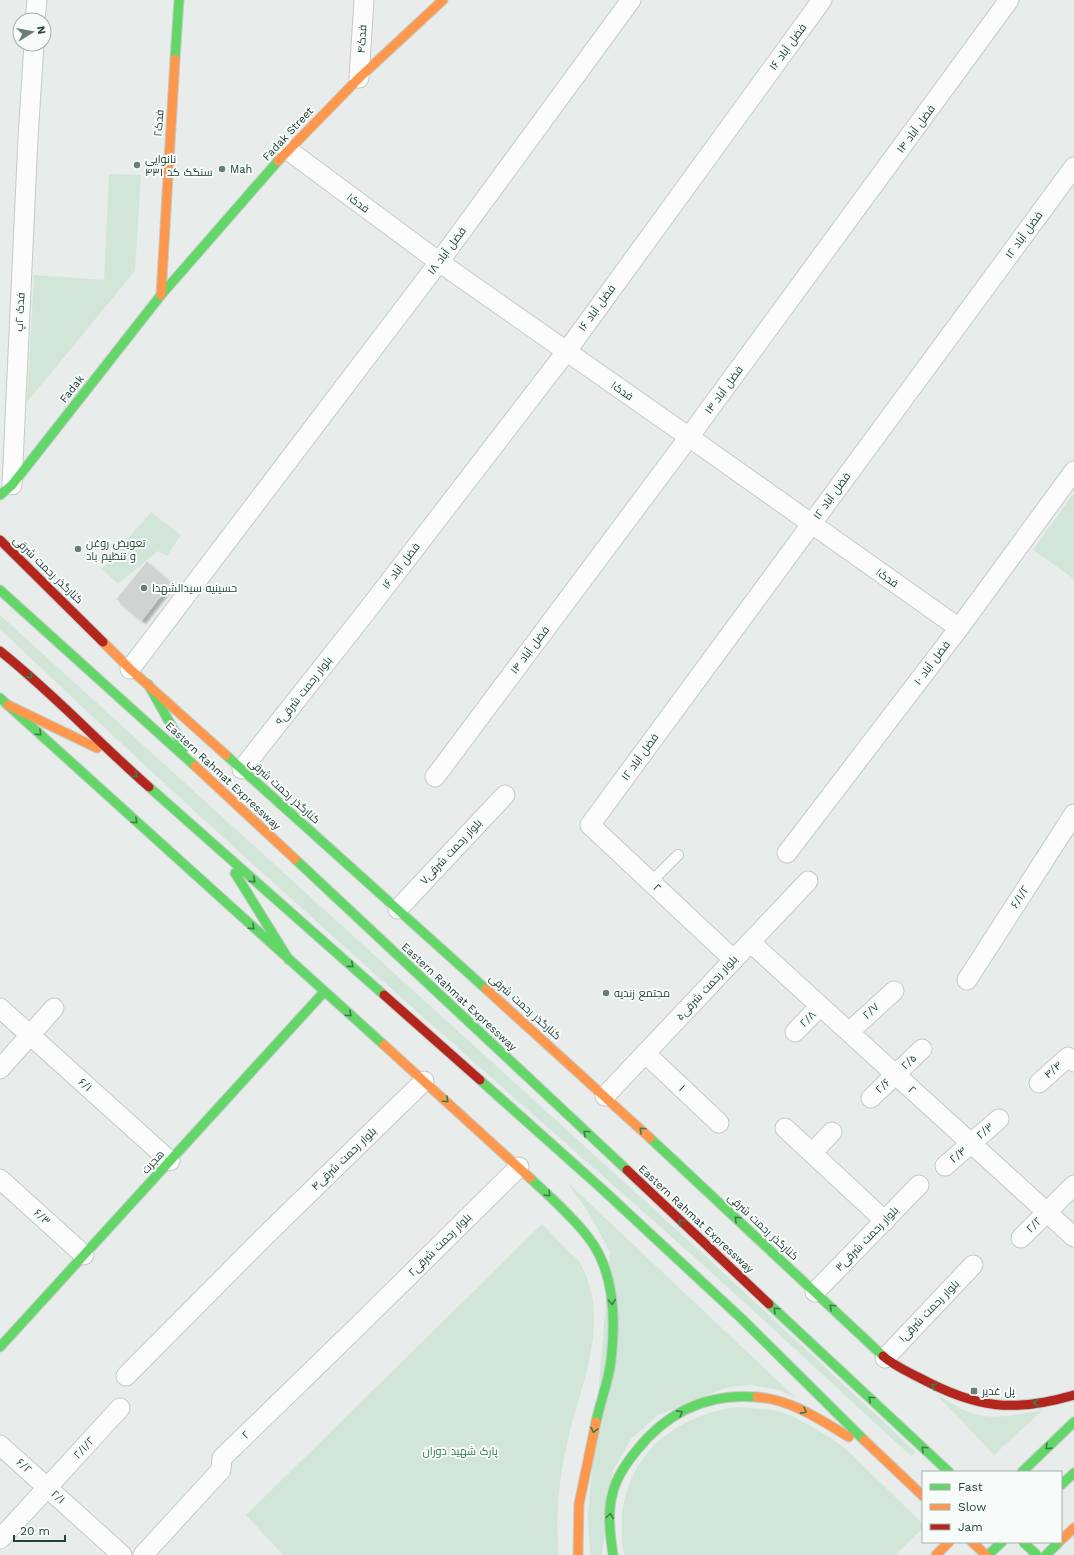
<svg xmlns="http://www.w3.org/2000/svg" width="1074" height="1555" font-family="'Work Sans',Cairo,sans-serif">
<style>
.green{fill:#d1e6d8}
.building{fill:#cfd4d2;stroke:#d1d6d4;filter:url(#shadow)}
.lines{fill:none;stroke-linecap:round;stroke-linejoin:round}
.lane-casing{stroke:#c5cac8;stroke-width:12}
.street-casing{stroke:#c5cac8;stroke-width:21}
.fast-casing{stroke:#c3cbc8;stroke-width:11}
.slow-casing{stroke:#c3cbc8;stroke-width:11}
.jam-casing{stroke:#c3cbc8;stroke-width:11}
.lane{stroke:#fcfcfc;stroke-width:10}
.street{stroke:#fcfcfc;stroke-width:19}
.fast{stroke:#63d668;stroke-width:9}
.slow{stroke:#ff974d;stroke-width:9}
.jam{stroke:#b3261e;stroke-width:9}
.fast-bridge-casing{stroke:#c3ccc9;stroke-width:11;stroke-linecap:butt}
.fast-bridge{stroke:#63d668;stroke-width:9}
.oneway{stroke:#3d7d4c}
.poi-dot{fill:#697e78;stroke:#f7fbf9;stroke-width:1.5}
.labels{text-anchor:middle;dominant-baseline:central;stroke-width:4;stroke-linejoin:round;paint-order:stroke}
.street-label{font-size:11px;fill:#24423a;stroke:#f7fbf9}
.poi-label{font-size:11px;fill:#24423a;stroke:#f7fbf9;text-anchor:start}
.park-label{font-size:11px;fill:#2d7a4b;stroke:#f7fbf9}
</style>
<defs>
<filter id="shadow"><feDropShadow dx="3.5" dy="3.5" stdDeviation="1" flood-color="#0004"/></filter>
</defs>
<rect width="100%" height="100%" fill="#e8edeb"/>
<path class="green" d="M109 174 141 175 135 271 27 402 34 275 104 280Z
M1074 493V579L1033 550Z
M151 512 181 535 167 556 158 551 118 584 102 569Z
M0 615 700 1251 916 1452 911 1456C832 1384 754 1310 674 1239 447 1038 219 839 0 629Z
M567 1182 796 1398 779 1390 751 1385 728 1387 658 1415 631 1439 613 1471 602 1555H590L588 1517 610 1252 587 1210Z
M542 1224C551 1233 560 1242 569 1252 573 1255 578 1259 580 1263 612 1320 581 1383 568 1440 559 1478 555 1516 559 1555H283L246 1515Z
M937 1395C948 1401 959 1408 971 1413 994 1421 1020 1414 1043 1410L994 1455Z
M738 1407 773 1410 793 1416 831 1438 847 1450 923 1524V1528L895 1555H624C610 1475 659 1417 738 1407Z"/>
<path class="building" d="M147 562 171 583 142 620 117 599Z"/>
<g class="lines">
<defs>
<path id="lane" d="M651 882 678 855"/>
<path id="street" d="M35 20 37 0
M359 78 364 0
M288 150 439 262 689 437 959 628
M12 485 28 138 34 44
M130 669 439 262 631 0
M242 769 366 612 566 352 822 0
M435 777 689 437 1009 0
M787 853 959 628 1074 471
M398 909 505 795
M750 942 1074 1237
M734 960 590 825 1074 167
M967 980 1074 814
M0 1008 170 1161
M795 1032 820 1006
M849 1032 894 991
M645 1053 719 1123
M0 1069 54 1008
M1039 1083 1068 1057 1074 1062
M605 1096 808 881
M871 1098 922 1049
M785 1128 885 1221
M812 1153 832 1132
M945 1166 999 1119
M0 1179 84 1255
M1021 1238 1074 1185
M815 1292 919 1185
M885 1358 973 1265
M126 1376 263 1238 424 1081
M0 1445 122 1555
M0 1539 120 1408
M143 1555 221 1470 222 1458 361 1323 519 1167"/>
<path id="fast" d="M175 59 179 0
M0 495 12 485 161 295 278 161
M0 590 195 766
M148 684 184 748
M0 698 384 1045
M226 755 486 989
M149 787 384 995
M295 859 627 1170
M235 873 289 960
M480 1080 601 1188 742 1319 864 1440
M650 1138 883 1356
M530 1178C550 1197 571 1215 588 1237 615 1271 616 1318 611 1360 609 1381 600 1402 596 1422
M769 1304 949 1472
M0 1347 324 992
M1022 1472 1074 1422
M1061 1485 1074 1473
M613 1555C610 1534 607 1512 613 1492 617 1476 627 1462 637 1450 668 1411 707 1393 757 1397
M988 1555 1002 1542
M1046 1555 1059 1542"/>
<path id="slow" d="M278 161 359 78 443 0
M161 295 175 59
M103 642 130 669 226 755
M8 705 97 748
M195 766 295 859
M486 989 650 1138
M384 1045 530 1178
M757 1397C792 1400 819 1419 849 1437
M864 1440 923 1496
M1061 1540 1074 1528
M972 1542 986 1555
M578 1555 579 1504 596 1422
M936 1555 949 1542"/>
<path id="jam" d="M0 540 103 642
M0 651C53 693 98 742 149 787
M384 995 480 1080
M627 1170 769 1304
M883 1356C893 1365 908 1372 920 1378 976 1408 1013 1413 1074 1395"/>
</defs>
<use href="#lane" class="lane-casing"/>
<use href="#street" class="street-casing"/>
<use href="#fast" class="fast-casing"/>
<use href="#slow" class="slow-casing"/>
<use href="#jam" class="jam-casing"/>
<use href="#lane" class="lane"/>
<use href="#street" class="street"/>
<use href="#fast" class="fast"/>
<use href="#slow" class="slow"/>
<use href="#jam" class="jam"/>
<defs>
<path id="fast-bridge" d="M1023 1542 1037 1555"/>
</defs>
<use href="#fast-bridge" class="fast-bridge-casing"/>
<use href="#fast-bridge" class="fast-bridge"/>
</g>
<defs><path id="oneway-chevron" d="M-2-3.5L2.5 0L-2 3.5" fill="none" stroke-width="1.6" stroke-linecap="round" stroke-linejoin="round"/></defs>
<g class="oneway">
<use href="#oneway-chevron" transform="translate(30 676) rotate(44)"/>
<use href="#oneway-chevron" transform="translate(39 733) rotate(42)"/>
<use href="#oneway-chevron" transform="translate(135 775) rotate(42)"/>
<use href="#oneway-chevron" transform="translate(135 821) rotate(42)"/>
<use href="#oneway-chevron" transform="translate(253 880) rotate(41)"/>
<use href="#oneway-chevron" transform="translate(252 927) rotate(42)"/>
<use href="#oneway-chevron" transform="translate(351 965) rotate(41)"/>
<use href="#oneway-chevron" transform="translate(349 1014) rotate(42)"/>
<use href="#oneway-chevron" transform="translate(446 1100) rotate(42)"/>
<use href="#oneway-chevron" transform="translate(642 1130) rotate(-137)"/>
<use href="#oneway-chevron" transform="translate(586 1133) rotate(-137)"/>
<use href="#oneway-chevron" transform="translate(548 1194) rotate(44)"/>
<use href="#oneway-chevron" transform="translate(737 1219) rotate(-137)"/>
<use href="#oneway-chevron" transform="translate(681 1222) rotate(-137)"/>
<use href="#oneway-chevron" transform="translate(612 1302) rotate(87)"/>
<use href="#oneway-chevron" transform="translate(832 1307) rotate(-137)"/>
<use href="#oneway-chevron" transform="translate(776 1310) rotate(-137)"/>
<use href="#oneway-chevron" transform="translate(934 1386) rotate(-156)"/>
<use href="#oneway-chevron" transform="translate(871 1399) rotate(-137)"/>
<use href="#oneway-chevron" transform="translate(1036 1403) rotate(173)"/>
<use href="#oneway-chevron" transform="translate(804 1411) rotate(28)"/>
<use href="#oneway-chevron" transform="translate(680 1413) rotate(-29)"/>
<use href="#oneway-chevron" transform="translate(594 1430) rotate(103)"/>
<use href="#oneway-chevron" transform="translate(1048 1447) rotate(136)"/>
<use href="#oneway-chevron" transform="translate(924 1449) rotate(-137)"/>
<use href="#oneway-chevron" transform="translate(610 1516) rotate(-82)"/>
</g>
<g class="poi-dot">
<circle cx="137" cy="165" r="4"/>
<circle cx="222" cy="169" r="4"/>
<circle cx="78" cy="549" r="4"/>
<circle cx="144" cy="588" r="4"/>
<circle cx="606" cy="993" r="4"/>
<rect x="970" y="1387" width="8" height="8" rx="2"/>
</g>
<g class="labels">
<g class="street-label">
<text transform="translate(362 39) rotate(-87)">فدک۴</text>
<text transform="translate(788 47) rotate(-54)">فضل آباد ۱۶</text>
<text transform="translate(159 123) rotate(-86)">فدک۲</text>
<text transform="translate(916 129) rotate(-54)">فضل آباد ۱۴</text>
<text transform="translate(288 134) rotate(-47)">Fadak Street</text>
<text transform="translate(358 203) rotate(37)">فدک۱</text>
<text transform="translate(1024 235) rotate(-54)">فضل آباد ۱۲</text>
<text transform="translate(447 251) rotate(-53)">فضل آباد ۱۸</text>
<text transform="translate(597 308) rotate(-54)">فضل آباد ۱۶</text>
<text transform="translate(20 312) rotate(-87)">فدک ۲پ</text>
<text transform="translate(72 389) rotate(-52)">Fadak</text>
<text transform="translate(724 390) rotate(-54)">فضل آباد ۱۴</text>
<text transform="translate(622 391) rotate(35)">فدک۱</text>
<text transform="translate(832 496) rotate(-54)">فضل آباد ۱۲</text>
<text transform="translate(401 566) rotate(-53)">فضل آباد ۱۶</text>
<text transform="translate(48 570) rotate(44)">کنارگذر رحمت شرقی</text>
<text transform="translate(887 578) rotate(35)">فدک۱</text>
<text transform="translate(530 650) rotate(-53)">فضل آباد ۱۴</text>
<text transform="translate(932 663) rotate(-53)">فضل آباد ۱۰</text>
<text transform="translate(304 691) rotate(-52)">بلوار رحمت شرقی۹</text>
<text transform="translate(640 757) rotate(-54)">فضل آباد ۱۲</text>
<text transform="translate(223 776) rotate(43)">Eastern Rahmat Expressway</text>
<text transform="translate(284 791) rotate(42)">کنارگذر رحمت شرقی</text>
<text transform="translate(451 852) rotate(-47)">بلوار رحمت شرقی۷</text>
<text transform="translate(657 888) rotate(43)">۲</text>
<text transform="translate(1020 897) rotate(-57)">۶/۱/۲</text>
<text transform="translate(707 988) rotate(-47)">۵بلوار رحمت شرقی</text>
<text transform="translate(459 997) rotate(43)">Eastern Rahmat Expressway</text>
<text transform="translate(525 1007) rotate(42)">کنارگذر رحمت شرقی</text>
<text transform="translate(871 1011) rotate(-43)">۲/۷</text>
<text transform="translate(808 1019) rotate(-45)">۲/۸</text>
<text transform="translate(909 1062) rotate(-44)">۲/۵</text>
<text transform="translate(1053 1070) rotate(-42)">۴/۴</text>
<text transform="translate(85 1085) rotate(42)">۶/۱</text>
<text transform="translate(883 1086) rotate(-44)">۲/۶</text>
<text transform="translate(682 1088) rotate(43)">۱</text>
<text transform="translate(912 1090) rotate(42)">۲</text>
<text transform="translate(985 1131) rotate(-41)">۲/۳</text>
<text transform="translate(958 1155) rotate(-41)">۲/۴</text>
<text transform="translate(344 1159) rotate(-44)">بلوار رحمت شرقی۴</text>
<text transform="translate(153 1162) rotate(-48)">هجرت</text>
<text transform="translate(42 1217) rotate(42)">۶/۳</text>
<text transform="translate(696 1219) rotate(43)">Eastern Rahmat Expressway</text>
<text transform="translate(1034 1225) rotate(-45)">۲/۲</text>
<text transform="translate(763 1227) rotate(43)">کنارگذر رحمت شرقی</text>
<text transform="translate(867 1239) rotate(-46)">بلوار رحمت شرقی۳</text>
<text transform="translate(440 1245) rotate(-45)">بلوار رحمت شرقی۲</text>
<text transform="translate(929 1311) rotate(-46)">بلوار رحمت شرقی۱</text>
<text transform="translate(246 1435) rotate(-44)">۲</text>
<text transform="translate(84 1448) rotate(-47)">۲/۱/۲</text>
<text transform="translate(24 1466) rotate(42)">۶/۲</text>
<text transform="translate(58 1497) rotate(42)">۲/۱</text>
</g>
<g class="poi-label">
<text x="145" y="159">نانوایی<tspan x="145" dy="13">سنگک کد ۴۳۱</tspan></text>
<text x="230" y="169">Mah</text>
<text x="86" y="543">تعویض روغن<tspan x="86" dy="13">و تنظیم باد</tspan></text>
<text x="152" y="588">حسینیه سیدالشهدا</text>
<text x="614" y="993">مجتمع زندیه</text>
<text x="982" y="1391">پل غدیر</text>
</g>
<g class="park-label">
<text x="460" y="1451">پارک شهید دوران</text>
</g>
</g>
<rect x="922" y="1471" width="140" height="72" fill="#f7fbf9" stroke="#a3b1ad"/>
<rect x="930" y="1484" width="20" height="6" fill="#63d668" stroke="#a3b1ad"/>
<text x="958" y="1491" font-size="12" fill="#24423a">Fast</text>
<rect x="930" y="1504" width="20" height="6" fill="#ff974d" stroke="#a3b1ad"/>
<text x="958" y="1511" font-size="12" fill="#24423a">Slow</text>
<rect x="930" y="1524" width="20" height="6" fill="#b3261e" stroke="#a3b1ad"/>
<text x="958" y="1531" font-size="12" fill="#24423a">Jam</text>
<g transform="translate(32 32) rotate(79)"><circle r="19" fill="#f7fbf9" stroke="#a3b1ad"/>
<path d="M0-3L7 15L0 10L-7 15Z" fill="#697e78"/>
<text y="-6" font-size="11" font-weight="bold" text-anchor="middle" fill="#24423a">N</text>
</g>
<path d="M14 1535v6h51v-6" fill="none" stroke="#24423a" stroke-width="2"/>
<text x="20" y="1535" font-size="12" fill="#24423a" stroke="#f7fbf9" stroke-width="3" paint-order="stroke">20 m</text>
</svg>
